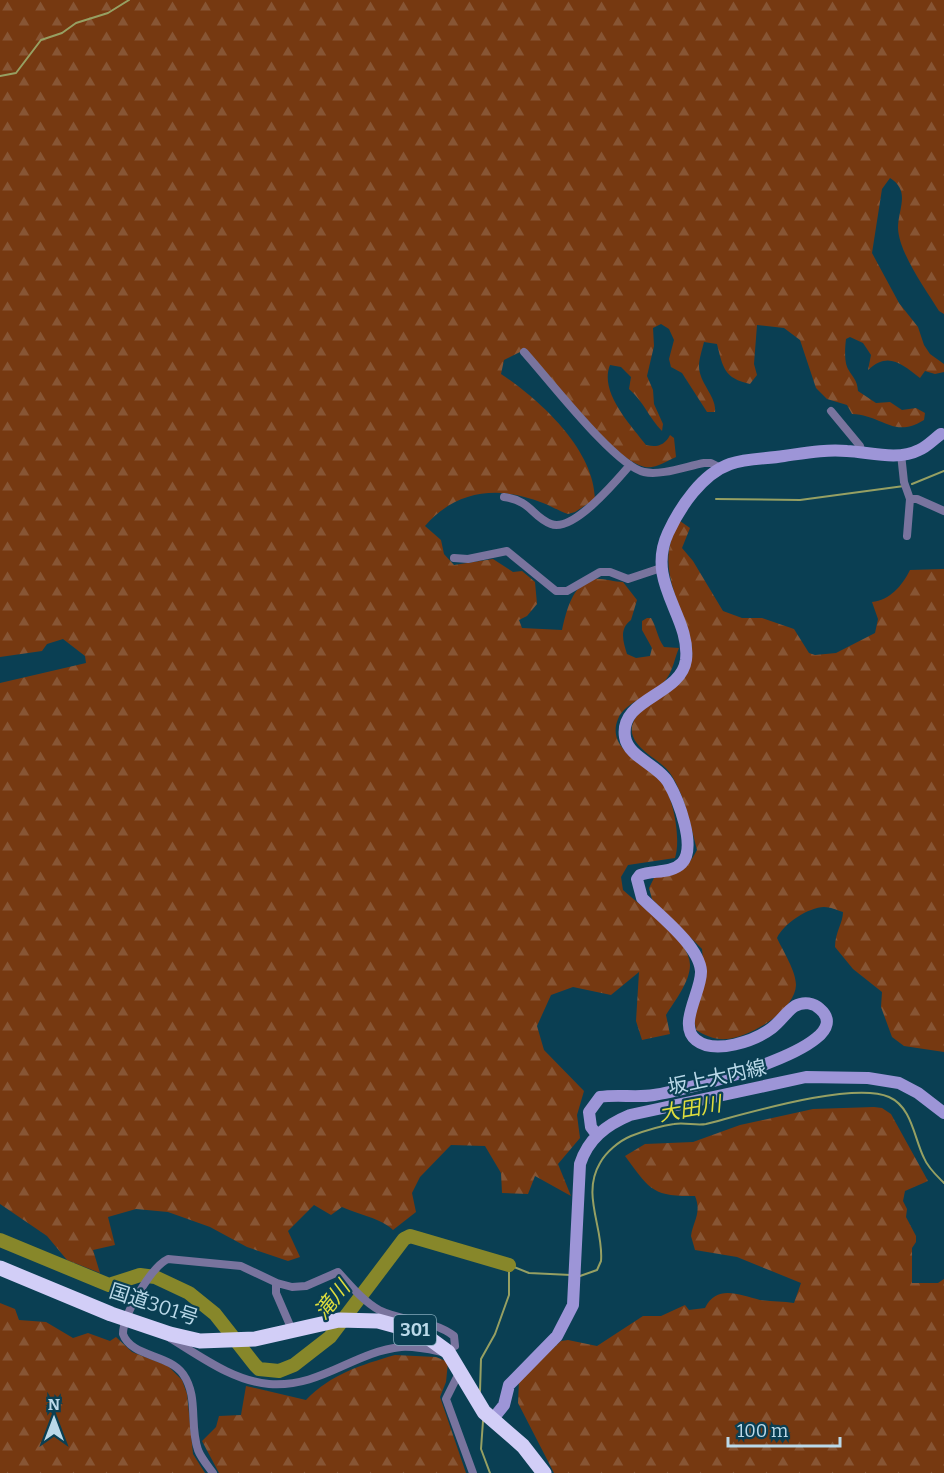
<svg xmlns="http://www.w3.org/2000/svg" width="944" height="1473" font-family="Bitter,'Noto Sans JP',serif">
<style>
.forest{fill:url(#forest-firs)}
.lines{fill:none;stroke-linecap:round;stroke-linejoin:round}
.stream{stroke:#96a063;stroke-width:2}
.river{stroke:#87872a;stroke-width:14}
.street{stroke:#79749e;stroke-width:8}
.secondary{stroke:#9d95d7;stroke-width:12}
.highway{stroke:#d2cef7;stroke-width:15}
.labels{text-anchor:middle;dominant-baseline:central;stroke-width:4.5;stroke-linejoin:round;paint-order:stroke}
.shield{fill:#0a3f53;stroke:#85abbc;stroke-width:1.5}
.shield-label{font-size:18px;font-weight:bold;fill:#bad9e9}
.street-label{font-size:20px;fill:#bad9e9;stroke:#0a3f53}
.water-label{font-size:21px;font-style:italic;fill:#dedd3d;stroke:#0a3f53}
</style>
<defs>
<pattern id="forest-firs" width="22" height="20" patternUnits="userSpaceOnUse" patternTransform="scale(1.5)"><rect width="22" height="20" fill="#763911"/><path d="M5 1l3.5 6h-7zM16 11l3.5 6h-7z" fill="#875534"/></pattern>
</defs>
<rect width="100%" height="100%" fill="#0a3f53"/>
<path class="forest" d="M0 0H944V314L939 311C926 290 899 253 898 228 898 209 911 191 890 178L882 189 872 253 899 303 918 327 924 345 930 354 944 364V372L935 374 925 371 920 378C902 364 888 351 868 370L871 355 863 343 850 337 846 339C845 347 844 362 848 369 853 378 857 379 858 391L876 403 890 402 902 410 916 408 925 413 924 420C893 439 883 415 852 414L847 405 827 399 816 388 800 340 784 328 757 325 754 364 757 375 750 384C724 378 723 368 717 344L704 342C702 350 699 359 699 366 699 383 717 397 715 412H707L682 373 671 367 669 359 674 340 669 329 661 324 653 328 654 346 647 376 653 390 654 404 663 424 662 431C649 418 644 402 629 389L631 377 621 367 610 365C599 392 630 424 646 445 657 448 665 445 670 435L674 438 676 457C667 461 655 469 645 467 612 460 549 376 526 349L504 360 501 374C540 400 594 449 595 499L575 512 568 514C559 511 551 506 543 503 499 485 456 490 425 526L441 540 444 554 454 565 493 559 513 572 522 571 535 582 537 604 527 616 519 620 522 628 562 630C566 613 572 583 594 579 602 578 614 582 623 582L637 600 631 620C619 629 623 641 627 654L636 658 650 656 652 648 642 630V621L647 618H651C657 628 657 637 664 647L679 648C675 657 673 670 667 678 656 695 626 700 618 719 605 750 648 764 662 783 674 799 681 839 675 858L628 865 621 877 623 890C641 907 690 939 690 965 690 982 674 1002 666 1015L670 1034 642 1040 636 1021 639 972 611 995 573 987 551 995 537 1026 544 1050 584 1091 577 1115 580 1138 558 1164 571 1196 535 1176 528 1194 502 1193 501 1173 485 1146 451 1145 420 1177 412 1193 416 1212 393 1230C383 1219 357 1214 342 1207L331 1215 314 1205 288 1231 300 1257 288 1261 247 1247 210 1227 168 1212 136 1209 108 1217 115 1245 93 1250 100 1273 67 1260 47 1236 0 1204V683L86 663 85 656 63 639 47 644 42 651 0 657Z
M680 521 690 528 682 548 693 561 723 611 742 618H762L794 629 809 653 815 655 836 653 875 633 878 619 872 602C890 600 902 586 910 570L944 569V1052L904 1046 892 1037 881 1007 882 992 853 969 835 947C835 932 843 923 843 912 837 910 830 907 824 907 809 907 783 924 777 938 783 951 796 971 796 985 795 1011 750 1037 727 1039 715 1040 706 1036 696 1030L694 1018 705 979 702 949 652 899 649 888 654 878C677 872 685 873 697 850 691 827 685 797 672 776 663 760 636 752 632 733 628 704 688 689 692 657 693 648 690 635 686 626 673 587 657 559 680 521Z
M874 1107 882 1108 891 1114 928 1181 905 1191 903 1201 907 1209 906 1217 916 1236V1242L912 1248V1283H938L944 1279V1473H554L518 1403 519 1380 561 1341 568 1340 597 1346 643 1316H661L685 1305 689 1310 705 1308C717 1284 739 1295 760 1300 771 1302 783 1301 794 1303L801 1283 737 1257 695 1250 691 1236C693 1221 702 1213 695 1196 651 1197 649 1188 625 1156L645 1144 693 1142 740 1125 813 1109Z
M0 1303 15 1309 19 1320 46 1322 73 1338 88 1333 110 1341 116 1337 132 1352 168 1366 182 1380 187 1394 193 1454 205 1473H0Z
M395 1355 436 1357 448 1362 446 1382 440 1397 466 1473H219L202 1441 216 1427 219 1416 241 1415 246 1386 306 1400C331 1374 361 1365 395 1355Z"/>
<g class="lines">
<path class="stream" d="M0 76 16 73 41 40 62 33 76 23 108 13 129 0
M912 484 944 471
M716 499 800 500 904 486
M580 1276 597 1270 601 1261C604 1228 581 1195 600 1163 606 1152 619 1141 631 1136 644 1131 660 1126 674 1124 685 1122 696 1126 706 1124 745 1114 853 1081 889 1097 912 1107 914 1138 924 1158 928 1168 937 1176 944 1183
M480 1391 481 1359 495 1334 509 1295V1265L529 1273 571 1275
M483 1421 481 1449 490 1473"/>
<path class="river" d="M0 1240 109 1285 140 1275 155 1277 189 1293 215 1314 255 1365 259 1369 279 1371 294 1365 330 1337 404 1239 410 1236 509 1265"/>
<path class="street" d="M524 352C547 377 615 466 644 472 661 476 687 466 704 463H711L721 468
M831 411 860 446 862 453
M901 454 904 482 910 499 907 536
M504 497C532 501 531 516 551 524 573 533 617 480 630 465
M910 499H917L944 511
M454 558 468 559 507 551 556 591H567L600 572H610L628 579 661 568
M276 1283V1293L292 1330
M170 1338C200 1356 233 1381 269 1384 321 1388 353 1352 401 1347 415 1346 428 1349 442 1352
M460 1371 446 1399 473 1473
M213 1473C208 1466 201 1458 198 1450 189 1424 199 1397 183 1374 169 1354 131 1357 123 1334 123 1315 151 1267 168 1259L241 1266 277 1283 292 1287 306 1286 338 1272C351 1286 363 1301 379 1310 403 1322 432 1319 454 1336L455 1346"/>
<path class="secondary" d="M597 1135 591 1127 589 1112 600 1097C617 1094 636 1098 654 1095 675 1092 865 1048 820 1009 814 1003 804 1001 795 1006 787 1011 781 1021 772 1028 755 1041 715 1055 696 1040 677 1025 702 991 701 971 699 946 660 916 642 898L637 879 640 875C653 870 671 874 682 863 697 847 678 799 668 782 658 765 628 757 625 737 619 698 681 696 686 660 691 616 645 583 668 533 680 507 702 474 730 464 747 458 766 459 784 456 805 453 826 449 847 451 869 452 898 461 919 450 927 447 934 439 941 434
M492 1420 504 1405 509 1385 557 1336 573 1305 580 1164C588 1139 606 1125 630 1115L806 1077 868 1078 899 1083 918 1093 944 1113"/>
<path class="highway" d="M0 1268 111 1314 170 1334 200 1341 255 1339 339 1320 378 1321 422 1333 448 1352 484 1412 523 1446 544 1473"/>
</g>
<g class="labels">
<rect class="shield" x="394" y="1315" width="42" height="30" rx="4.5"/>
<g class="shield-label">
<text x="415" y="1330">301</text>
</g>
<g class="street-label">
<text transform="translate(717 1077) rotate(-12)">坂上大内線</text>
<text transform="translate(154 1304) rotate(18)">国道301号</text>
</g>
<g class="water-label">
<text transform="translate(690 1109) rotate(-10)">大田川</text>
<text transform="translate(332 1300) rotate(-51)">滝川</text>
</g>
</g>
<g transform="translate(54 1419)" stroke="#0a3f53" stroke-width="4.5" paint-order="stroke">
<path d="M0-4.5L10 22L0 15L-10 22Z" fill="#bad9e9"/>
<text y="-9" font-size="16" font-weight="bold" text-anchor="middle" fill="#bad9e9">N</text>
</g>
<path d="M728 1437v9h112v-9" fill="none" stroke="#bad9e9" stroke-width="3"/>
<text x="737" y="1437" font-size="18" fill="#bad9e9" stroke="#0a3f53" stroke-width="4.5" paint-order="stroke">100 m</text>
</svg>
